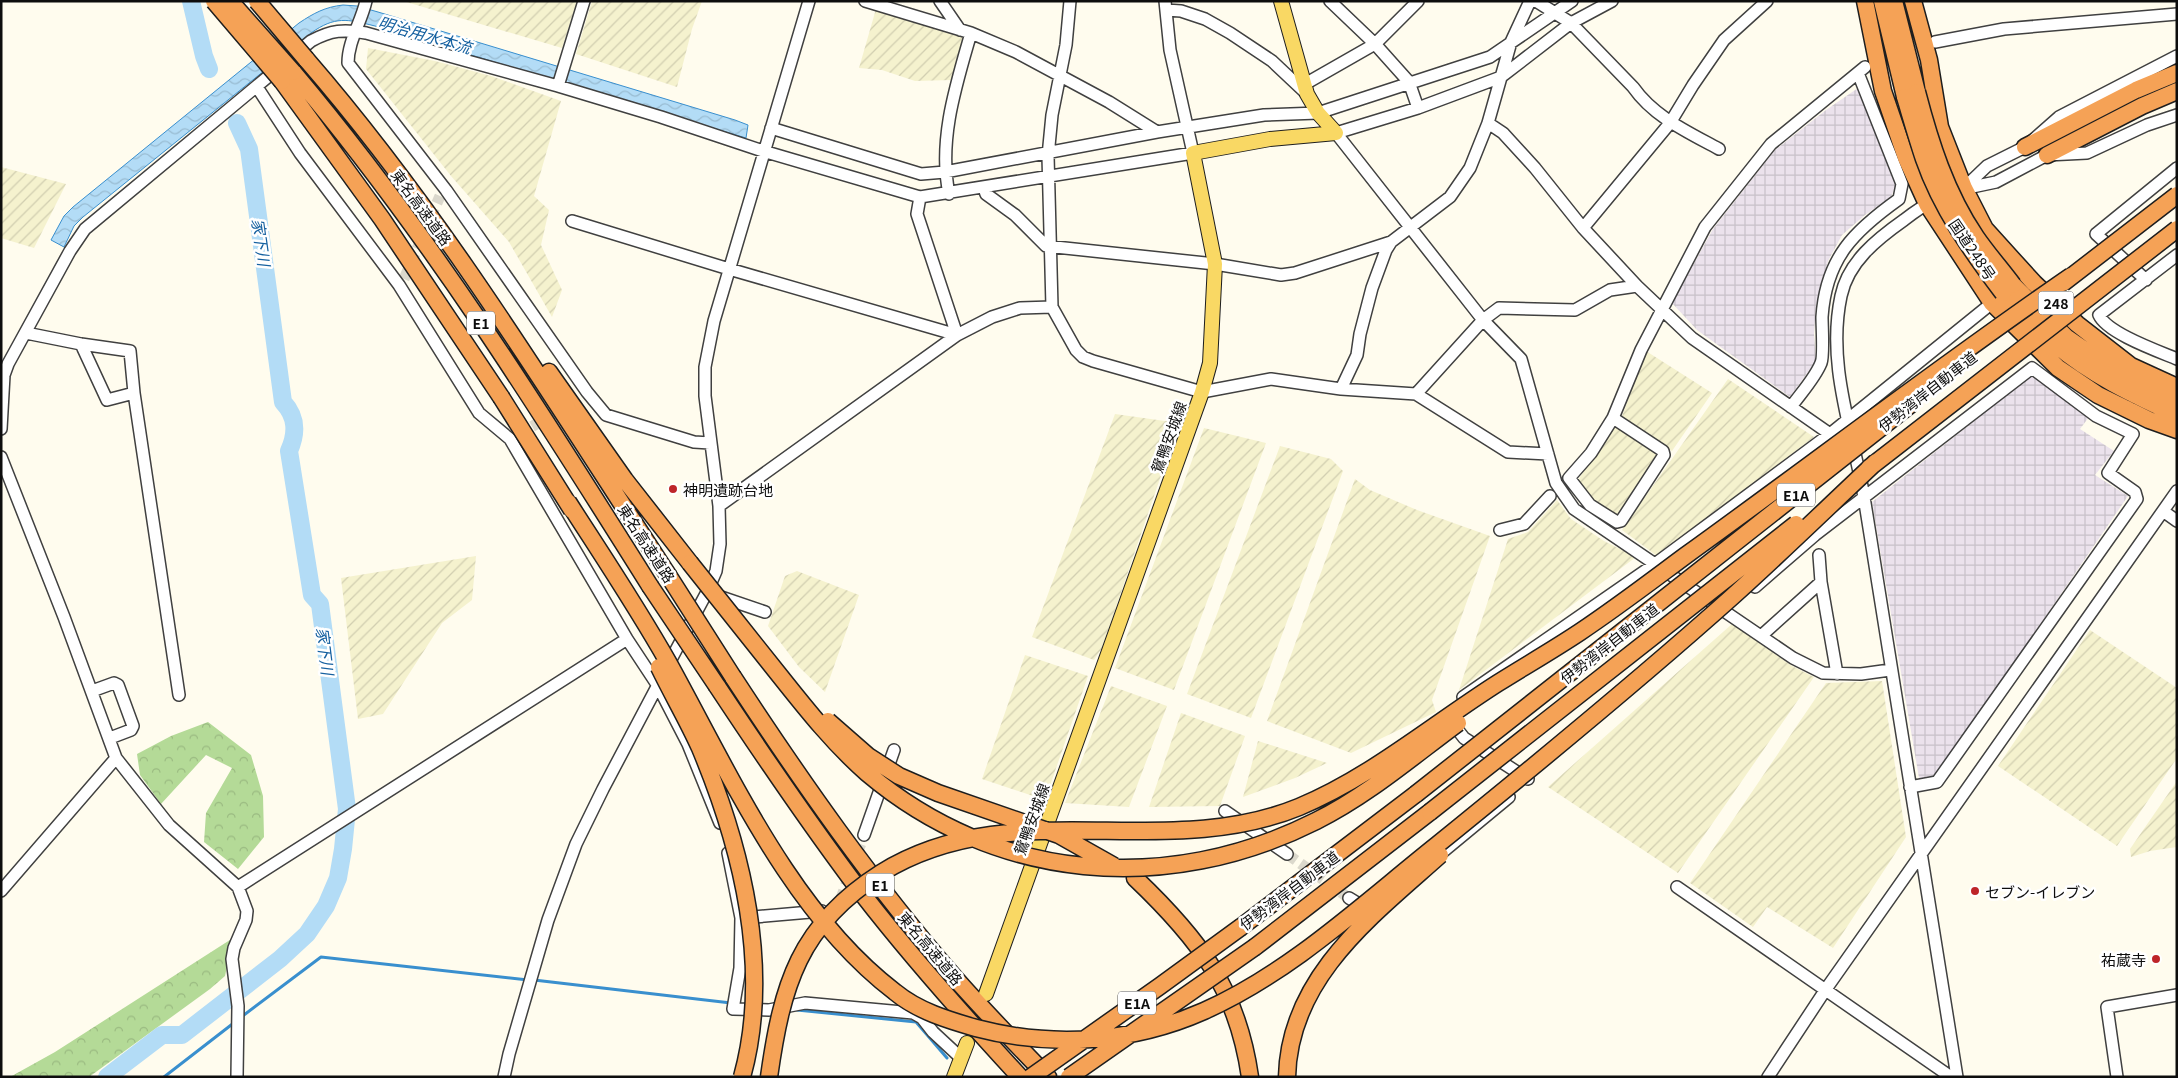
<svg xmlns="http://www.w3.org/2000/svg" width="2178" height="1078" font-family="Georgia,'Noto Sans JP',serif">
<style>
.industrial{fill:url(#industrial-grid)}
.farmland{fill:url(#farmland-furrows)}
.forest{fill:url(#forest-crowns)}
.water{fill:url(#water-waves);stroke:#398fce}
.lines{fill:none;stroke-linecap:round;stroke-linejoin:round}
.stream{stroke:#398fce;stroke-width:3}
.river{stroke:#b3dcf6;stroke-width:18}
.minor-tunnel{stroke:#dbd8cc;stroke-width:11;stroke-dasharray:11 5.5;stroke-linecap:butt}
.minor-casing{stroke:#404040;stroke-width:14}
.major-casing{stroke:#1e1e1e;stroke-width:16}
.highway-casing{stroke:#1e1e1e;stroke-width:19}
.minor{stroke:#fff;stroke-width:11}
.major{stroke:#f9d864;stroke-width:14}
.highway{stroke:#f5a256;stroke-width:16}
.highway-bridge-casing{stroke:#1e1e1e;stroke-width:19;stroke-linecap:butt}
.highway-bridge{stroke:#f5a256;stroke-width:16}
.poi-dot{fill:#be2529;stroke:#fff;stroke-width:2}
.labels{text-anchor:middle;dominant-baseline:central;stroke-width:5;stroke-linejoin:round;paint-order:stroke}
.shield{fill:#fff;stroke:#565656;stroke-width:1}
.shield-label{font-size:14px;font-weight:bold;fill:#0d0d0d}
.street-label{font-size:15px;fill:#0d0d0d;stroke:#fff}
.poi-label{font-size:15px;fill:#0d0d0d;stroke:#fff;text-anchor:start}
.water-label{font-size:16px;font-style:italic;fill:#1661a0;stroke:#fff}
</style>
<defs>
<pattern id="industrial-grid" width="8" height="8" patternUnits="userSpaceOnUse" patternTransform="scale(1.25)"><rect width="8" height="8" fill="#ebe2ec"/><path d="M0 4h8M4 0v8" fill="none" stroke="#c8c1c9"/></pattern>
<pattern id="farmland-furrows" width="10" height="10" patternUnits="userSpaceOnUse" patternTransform="scale(1.25)"><rect width="10" height="10" fill="#f5f2ce"/><path d="M-1 1l2-2M0 10L10 0M9 11l2-2" fill="none" stroke="#d1ceb0"/></pattern>
<pattern id="forest-crowns" width="20" height="18" patternUnits="userSpaceOnUse" patternTransform="scale(1.25)"><rect width="20" height="18" fill="#b4da97"/><path d="M2 6a3 3 0 1 1 6 0M12 15a3 3 0 1 1 6 0" fill="none" stroke="#9aba81"/></pattern>
<pattern id="water-waves" width="16" height="10" patternUnits="userSpaceOnUse" patternTransform="scale(1.25)"><rect width="16" height="10" fill="#b3dcf6"/><path d="M0 5q4-4 8 0t8 0" fill="none" stroke="#99bcd2"/></pattern>
</defs>
<rect width="100%" height="100%" fill="#fffcee"/>
<path class="industrial" d="M1858 88 1896 184 1891 197 1865 215 1842 235 1828 261 1816 306 1814 334 1816 361 1790 397 1697 330 1672 303 1713 229 1775 150 1826 110Z
M2031 376H2035L2089 417 2080 429 2114 451 2095 475 2128 496 1935 778 1922 781 1919 778 1872 502Z"/>
<path class="farmland" d="M403 1H577L562 48Z
M592 1H702L692 29 677 87 576 54Z
M876 9 963 36 952 80 915 81 882 70 859 68Z
M368 48 435 61 491 76 561 101 534 196 549 210 541 245 562 290 552 317 509 242 451 176 366 69Z
M1 167 66 184 34 248 1 238Z
M1646 351 1712 393 1672 451 1623 419 1622 416Z
M1728 379 1814 437 1657 556 1622 530Z
M1115 414 1179 423 1102 648 1094 660 1032 637Z
M1615 425 1660 454 1616 516 1594 503 1582 491 1578 480Z
M1204 428 1266 443 1174 690 1115 668Z
M1280 446 1331 459 1343 471 1251 718 1187 694Z
M1355 479 1370 490 1417 510 1490 536 1432 700 1436 712 1351 753 1267 721Z
M1557 500 1571 519 1604 541 1636 557 1459 690 1508 539 1528 532Z
M476 556 472 600 442 623 383 714 358 719 341 578Z
M797 571 859 595 825 692 799 667 768 626 785 576Z
M1732 624 1792 666 1814 677 1678 873 1548 787Z
M2090 630 2177 688V758L2117 846 1998 766Z
M1025 655 1088 676 1045 800 982 779Z
M1882 681 1906 837 1833 948 1767 907 1753 927 1690 883 1826 683Z
M1111 686 1167 706 1129 807 1065 803Z
M1181 713 1245 736 1220 806 1149 807Z
M1258 741 1327 763 1295 778 1243 797Z
M2177 781V847L2150 851 2131 857 2130 849Z"/>
<path class="forest" d="M208 722 251 755 263 796 264 837 238 869 204 842 206 813 232 768 206 755 161 804 140 775 137 754 171 736Z
M233 938 225 976 210 989 89 1077H10L55 1052Z"/>
<path class="water" d="M343 5 357 6 378 12 735 120 748 125 746 138 375 26C347 19 335 16 311 33L83 217 74 226 64 247 51 240 64 216 73 207 299 23C314 13 325 7 343 5Z"/>
<g class="lines">
<path class="stream" d="M534 980 731 1003
M797 1010 916 1022 947 1058
M240 1018 321 957 528 980
M164 1077 235 1022"/>
<path class="river" d="M191 1 204 56 209 69
M107 1077 162 1035H182L280 959 307 934 326 906 338 878 343 849 347 809 320 604 312 595 289 451C297 433 297 417 283 402L249 149 237 123"/>
<path class="minor-tunnel" d="M404 279 440 196
M518 435 566 406
M1287 854 1349 898
M840 901 864 835"/>
<defs>
<path id="minor" d="M366 1C361 23 348 41 348 63L446 190 587 392 606 415 694 442 710 443
M865 1 971 33 1016 52 1109 102 1157 132
M940 1 960 30
M1070 1 1066 45 1052 115 1048 156 1052 307 1076 350 1083 357 1093 361 1202 392 1271 379 1341 389 1416 394 1508 452 1548 454
M1330 1 1375 44 1409 82 1418 108
M1536 1 1571 23 1633 87C1654 117 1688 132 1719 149
M1612 1 1571 23 1501 77 1418 108 1336 133 1483 320 1521 359 1556 483 1574 509 1793 658 1823 673 1861 674 1890 670
M1166 10 1181 11 1205 19 1230 33 1272 61 1307 94
M1935 42 2004 29 2177 14
M1305 84 1375 44 1418 1
M558 86 584 1
M257 87 300 153 399 285 479 413 510 439 627 639 658 686 688 744 720 823
M1488 123 1503 133 1535 168 1583 228 1637 286 1692 338 1830 434
M771 128 921 174 945 172 1157 132 1264 115 1318 113 1490 57 1572 1
M984 188 986 194 1015 215 1046 246 1215 264 1281 275 1295 273 1391 242 1450 197 1470 168 1488 123 1511 42 1530 1
M1964 188 1987 166 2025 147 2059 117 2177 56
M1958 190 1996 182 2047 155 2087 153 2147 125 2177 115
M949 194C938 140 956 85 971 33
M920 197 917 214 957 335
M1932 202C1922 206 1913 213 1904 220 1877 239 1848 262 1841 296 1826 366 1854 434 1865 503 1894 694 1926 885 1957 1077
M572 221 729 269 957 335
M1583 228 1670 123 1693 85 1724 40 1767 1
M2177 255 2099 315C2107 333 2158 351 2177 359
M2146 280 2096 234 2177 168
M26 333 81 344 130 351 134 393 107 400 81 344
M1341 389 1357 355 1360 334 1372 288 1386 250 1391 242
M134 393 179 695
M1416 394 1483 320 1499 308 1575 310 1610 290 1637 286
M1791 407C1801 393 1815 378 1821 363 1824 357 1822 326 1822 317 1826 258 1854 231 1899 199L1902 184 1858 73
M1613 418 1663 451 1664 455 1621 521 1617 522 1590 505 1569 478 1591 453 1613 418 1641 350 1705 227 1771 144 1865 67
M1 429 4 375 8 364 70 251 85 229 311 41C331 30 344 29 366 33L558 86 661 117 763 151 920 197 1193 153 1170 50 1165 1
M1 457 64 617 116 758 169 825 238 887 247 911 246 920 234 948 232 959 238 1006 237 1077
M719 506 957 335 992 317 1020 308 1052 307
M2163 511 2177 521
M1500 530 1524 524 1550 496
M1819 555 1821 582 1837 674
M1755 587 1815 535 2032 368 2096 416 2133 434 2108 473 2135 492 2137 499 1937 782 1910 787
M715 595 765 612
M1761 636 1821 582
M667 667 707 592 716 571 720 544 719 506 705 396V367L714 321 809 1
M92 691 114 683 118 685 133 726 131 730 110 738
M1463 697 1655 564 1830 434 1992 303
M1450 720 1464 738 1528 779
M1225 811 1287 854
M864 835 894 750
M728 853 741 918 740 968 733 1009 769 1010 805 1003 913 1013 922 1018 933 1032 961 1058
M1434 859 1509 797
M238 887 627 639
M1677 887 1951 1077
M1 891 116 758
M1349 898 1367 909
M743 918 822 911
M504 1077 509 1054 548 920 576 844 603 789 660 681
M1768 1077 1826 989 2177 491
M2117 1077 2107 1007 2177 995"/>
<path id="major" d="M986 994 1202 392 1210 363 1215 264 1193 153 1270 139 1336 133 1318 113 1307 94 1281 1
M954 1077 967 1043"/>
<path id="highway" d="M1865 1 1883 91 1906 158 1927 204 1992 303 2058 368 2098 395 2149 420 2177 430
M1882 1 1905 97
M1894 1 1917 92
M1913 1 1929 60 1940 127 1964 188 1985 229 2034 283 2077 324 2131 366 2177 387
M306 59C444 218 553 399 668 575
M293 72C428 232 539 409 650 586
M282 81 382 219 501 397
M2025 147 2136 90 2177 73
M2047 155 2142 106 2177 91
M2013 285 2066 337 2118 373 2177 401
M2003 293C2020 310 2037 328 2055 344 2091 375 2134 395 2177 415
M549 372 625 480 690 563
M733 677C801 781 873 884 955 978 985 1012 1016 1044 1048 1077
M717 686C760 751 804 816 851 879 903 948 961 1013 1020 1077
M1135 878C1198 938 1237 987 1250 1077
M1241 927 1416 794
M1255 947 1430 812"/>
</defs>
<use href="#minor" class="minor-casing"/>
<use href="#major" class="major-casing"/>
<use href="#highway" class="highway-casing"/>
<use href="#minor" class="minor"/>
<use href="#major" class="major"/>
<use href="#highway" class="highway"/>
<defs>
<path id="highway-bridge" d="M214 1 282 81
M230 1 293 72
M257 1 306 59
M1917 92C1930 142 1946 193 1976 237 1987 253 2001 269 2013 285
M1905 97C1911 117 1917 138 1924 159 1941 208 1972 252 2003 293
M2063 283 2177 195
M501 397 572 510
M1869 468 2177 229
M568 502C602 555 637 607 668 662 730 774 791 913 895 992 918 1011 948 1020 976 1028 1052 1048 1132 1043 1204 1011 1290 973 1364 903 1437 845 1537 764 1637 682 1732 597 1781 553 1828 507 1876 462
M690 563C720 601 750 638 780 676 807 710 834 744 867 773 996 882 1167 896 1316 821 1368 795 1412 757 1458 723
M668 575 733 677
M650 586 717 686
M659 667C672 694 688 721 700 748 742 848 772 969 742 1077
M828 721 868 756 899 776 938 793 1059 835 1114 866
M1416 794 1911 404
M1430 812 1796 524
M769 1077C782 985 799 925 881 873 1011 792 1163 863 1299 807 1371 777 1432 725 1498 683 1525 666 1553 650 1580 632 1616 608 1650 582 1685 556 1814 463 1940 366 2071 276
M1031 1077 1160 986 1241 927
M1069 1077 1255 947
M1287 1077C1289 977 1373 915 1440 855"/>
</defs>
<use href="#highway-bridge" class="highway-bridge-casing"/>
<use href="#highway-bridge" class="highway-bridge"/>
</g>
<g class="poi-dot">
<circle cx="673" cy="489" r="5"/>
<circle cx="1975" cy="891" r="5"/>
<circle cx="2156" cy="959" r="5"/>
</g>
<g class="labels">
<g class="shield">
<rect x="2038.5" y="291.5" width="35" height="23" rx="4"/>
<rect x="467" y="311.5" width="28" height="23" rx="4"/>
<rect x="1777" y="483.5" width="38" height="23" rx="4"/>
<rect x="866" y="873.5" width="28" height="23" rx="4"/>
<rect x="1118" y="991.5" width="38" height="23" rx="4"/>
</g>
<g class="shield-label">
<text x="2056" y="303">248</text>
<text x="481" y="323">E1</text>
<text x="1796" y="495">E1A</text>
<text x="880" y="885">E1</text>
<text x="1137" y="1003">E1A</text>
</g>
<g class="street-label">
<text transform="translate(422 207) rotate(54)">東名高速道路</text>
<text transform="translate(1973 249) rotate(56)">国道248号</text>
<text transform="translate(1927 391) rotate(-38)">伊勢湾岸自動車道</text>
<text transform="translate(1168 437) rotate(-70)">鴛鴨安城線</text>
<text transform="translate(647 543) rotate(57)">東名高速道路</text>
<text transform="translate(1609 643) rotate(-38)">伊勢湾岸自動車道</text>
<text transform="translate(1031 819) rotate(-70)">鴛鴨安城線</text>
<text transform="translate(1289 890) rotate(-37)">伊勢湾岸自動車道</text>
<text transform="translate(931 948) rotate(50)">東名高速道路</text>
</g>
<g class="poi-label">
<text x="683" y="489">神明遺跡台地</text>
<text x="1985" y="891">セブン-イレブン</text>
<text x="2146" y="959" text-anchor="end">祐蔵寺</text>
</g>
<g class="water-label">
<text transform="translate(425 34) rotate(16)">明治用水本流</text>
<text transform="translate(262 242) rotate(82)">家下川</text>
<text transform="translate(326 651) rotate(83)">家下川</text>
</g>
</g>
<rect width="2178" height="1078" fill="none" stroke="#0d0d0d" stroke-width="5"/>
</svg>
